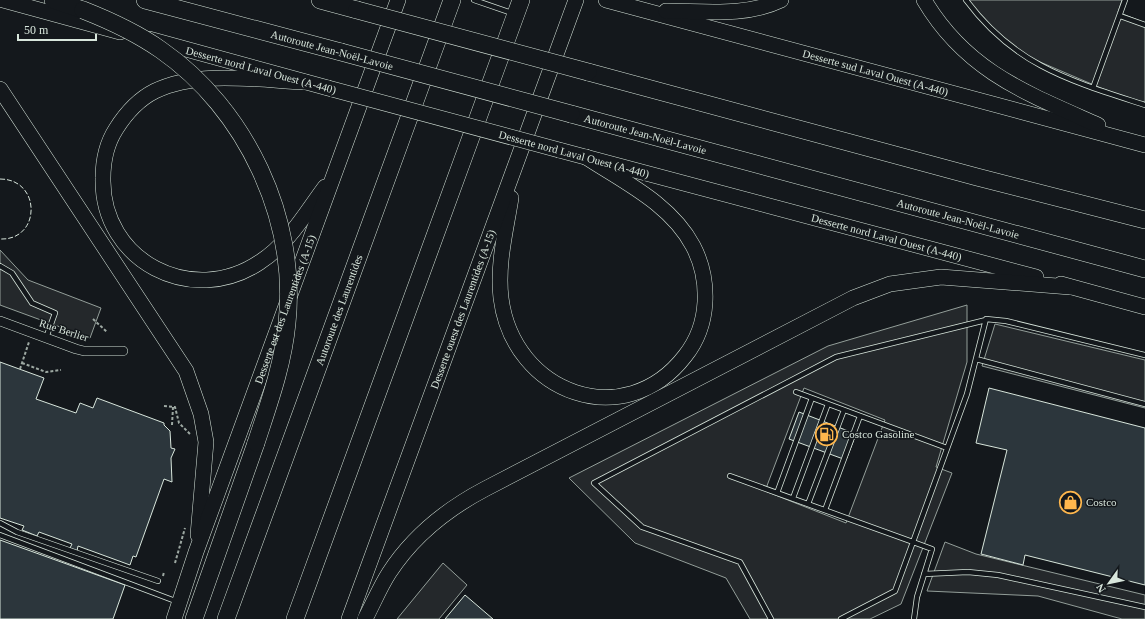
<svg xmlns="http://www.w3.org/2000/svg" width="1145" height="619" font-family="'Times New Roman',serif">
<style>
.parking{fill:#24282b;stroke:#939e99;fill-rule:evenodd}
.building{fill:#2c363c;stroke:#d8e6dc}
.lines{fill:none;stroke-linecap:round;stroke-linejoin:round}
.lane-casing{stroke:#d8e6dc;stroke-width:6}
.street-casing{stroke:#d8e6dc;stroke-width:10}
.primary-casing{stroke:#d8e6dc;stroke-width:16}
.highway-casing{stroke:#d8e6dc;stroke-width:18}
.path{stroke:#9da8a2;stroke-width:2;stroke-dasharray:3 2;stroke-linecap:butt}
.lane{stroke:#14181c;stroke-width:4.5}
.street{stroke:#14181c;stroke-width:9}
.primary{stroke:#14181c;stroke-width:15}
.highway{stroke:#14181c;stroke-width:17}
.primary-bridge-casing{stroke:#d8e6dc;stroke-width:16;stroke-linecap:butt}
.highway-bridge-casing{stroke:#d8e6dc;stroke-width:18;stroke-linecap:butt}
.primary-bridge{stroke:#14181c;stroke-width:15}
.highway-bridge{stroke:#14181c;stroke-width:17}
.fence{stroke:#d8e6dc;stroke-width:1;stroke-dasharray:5 2;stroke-linecap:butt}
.labels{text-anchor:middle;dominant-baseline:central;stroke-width:3;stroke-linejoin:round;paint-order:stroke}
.street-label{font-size:11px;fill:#d8e6dc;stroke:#14181c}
.poi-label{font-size:11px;fill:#d8e6dc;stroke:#14181c;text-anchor:start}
</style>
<rect width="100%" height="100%" fill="#14181c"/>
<path class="parking" d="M969 0H1122L1118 12 1145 23V103L1108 91 1019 53 977 15Z
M0 250 28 280 101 308 90 338 0 305Z
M967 305V362L936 467 952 473 901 604 870 619H750L726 578 635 543 569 478 828 346ZM804 388 885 420 846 523 765 491Z
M995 324 1145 360V408L982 366Z
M945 542 976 554 1145 595V619H1122L1038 596 927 591Z
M443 563 467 585 439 619H397Z"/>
<path class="building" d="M0 362 44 378 36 399 76 413 80 403 93 408 97 398 164 423V425L170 431 171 448 175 449 171 458 172 482 164 479 136 557 133 556 130 565 78 546 77 551 70 548 72 544 39 532 37 536 22 530 24 526 0 518Z
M989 388 1145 428V585L1025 555 1023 565 981 554 1007 450 976 443Z
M799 412 856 434 846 460 789 439Z
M0 540 125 585 113 619H0Z
M465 595 493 619H445Z"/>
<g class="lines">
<defs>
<path id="lane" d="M474 0 512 13
M966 0C1015 66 1071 81 1145 105
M1120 16 1145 25
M1093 88 1125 0
M0 266 12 273 32 303 55 313 46 338
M976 359 1145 404
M796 392 947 448
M730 476 913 542 895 591 841 619
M777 493 812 398
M793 498 828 404
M808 504 844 410
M825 510 860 416
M0 523 17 532 158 581
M0 535 178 602
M924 574 968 572 998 575 1145 607
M771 619 740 562 642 527 594 483 836 357 986 320
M914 619 917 597 932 549 913 542 967 394 986 319 1006 321 1145 355"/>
<path id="street" d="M0 321 76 349 84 351H123"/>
<g id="primary">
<path d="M3 0 120 32"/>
<path id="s1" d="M606 0 1145 145"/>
<path d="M924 0C966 71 1026 93 1098 125"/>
<path d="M666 11C703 11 746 17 781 0"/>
<path d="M149 39 328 88"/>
<path d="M305 82C258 80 198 70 155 91 139 99 126 113 116 129 107 143 103 161 103 178 101 261 192 308 260 262 288 244 305 214 325 187"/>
<path d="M0 89 186 371 201 414 206 442 198 535"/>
<path id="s2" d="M559 150 1036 277"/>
<path d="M511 198C506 230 497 264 501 298 513 394 625 434 685 356 697 341 704 321 705 302 706 282 702 263 693 246 671 204 624 182 586 157"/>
<path d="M1061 284 1145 307"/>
<path id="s3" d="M174 619 196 552 398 0"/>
<path id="s4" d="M349 619 576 0"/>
<path d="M365 619C373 604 380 587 389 573 413 536 447 509 485 489L853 298 890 284 941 277 1070 287"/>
</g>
<g id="highway">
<path d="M53 0 83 10"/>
<path d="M145 0 341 52"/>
<path d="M320 0 357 10"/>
<path d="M588 72 977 177 1145 220"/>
<path id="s5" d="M571 114 1145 269"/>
<path d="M194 619 256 443"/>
<path id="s6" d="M226 619 452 0"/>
<path d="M295 619 521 0"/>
</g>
</defs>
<use href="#lane" class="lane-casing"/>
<use href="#street" class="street-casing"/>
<use href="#primary" class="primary-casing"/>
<use href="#highway" class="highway-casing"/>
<path class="path" d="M93 319 107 332
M22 363 46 372 61 370
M20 369 29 342
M164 406 175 407 179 423 191 435
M172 425 173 407
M175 563 185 528
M163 576 164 572"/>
<use href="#lane" class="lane"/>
<use href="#street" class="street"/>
<use href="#primary" class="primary"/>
<use href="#highway" class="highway"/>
<defs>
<path id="primary-bridge" d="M328 88 559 150"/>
<path id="highway-bridge" d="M83 10C111 21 137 33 161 50 246 109 298 219 287 323 283 365 269 403 256 443
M357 10 588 72
M341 52 571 114"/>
</defs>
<use href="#primary-bridge" class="primary-bridge-casing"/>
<use href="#highway-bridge" class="highway-bridge-casing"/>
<use href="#primary-bridge" class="primary-bridge"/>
<use href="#highway-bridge" class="highway-bridge"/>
<path class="fence" d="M0 179C42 179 41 241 0 239"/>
</g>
<defs>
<symbol id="fuel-ring" viewBox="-11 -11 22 22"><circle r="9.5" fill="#14181c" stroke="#ffb74d" stroke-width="1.5"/><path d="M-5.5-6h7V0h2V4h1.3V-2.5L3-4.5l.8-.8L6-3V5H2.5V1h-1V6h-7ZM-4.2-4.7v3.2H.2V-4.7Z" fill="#ffb74d"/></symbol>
<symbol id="shop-ring" viewBox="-11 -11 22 22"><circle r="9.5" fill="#14181c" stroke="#ffb74d" stroke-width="1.5"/><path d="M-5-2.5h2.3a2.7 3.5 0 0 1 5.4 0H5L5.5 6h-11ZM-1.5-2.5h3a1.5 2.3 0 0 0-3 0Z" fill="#ffb74d"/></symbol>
</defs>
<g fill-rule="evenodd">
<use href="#fuel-ring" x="814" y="422" width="25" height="25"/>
<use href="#shop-ring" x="1058" y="490" width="25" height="25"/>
</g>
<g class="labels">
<g class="street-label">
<text transform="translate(332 50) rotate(15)">Autoroute Jean-Noël-Lavoie</text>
<text transform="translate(261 70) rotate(15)">Desserte nord Laval Ouest (A-440)</text>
<text stroke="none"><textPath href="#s1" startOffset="279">Desserte sud Laval Ouest (A-440)</textPath></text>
<text stroke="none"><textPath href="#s5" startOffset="77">Autoroute Jean-Noël-Lavoie</textPath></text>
<text transform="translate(574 154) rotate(15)">Desserte nord Laval Ouest (A-440)</text>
<text stroke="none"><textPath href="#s5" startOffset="401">Autoroute Jean-Noël-Lavoie</textPath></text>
<text stroke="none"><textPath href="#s2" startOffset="339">Desserte nord Laval Ouest (A-440)</textPath></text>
<text stroke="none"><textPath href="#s3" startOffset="329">Desserte est des Laurentides (A-15)</textPath></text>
<text stroke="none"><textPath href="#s6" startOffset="329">Autoroute des Laurentides</textPath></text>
<text stroke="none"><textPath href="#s4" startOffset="330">Desserte ouest des Laurentides (A-15)</textPath></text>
<text transform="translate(64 330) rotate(18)">Rue Berlier</text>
</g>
<g class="poi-label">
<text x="842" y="434">Costco Gasoline</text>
<text x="1086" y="502">Costco</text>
</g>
</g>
<g transform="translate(1109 583) rotate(237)" stroke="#14181c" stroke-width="3" paint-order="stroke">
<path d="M0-3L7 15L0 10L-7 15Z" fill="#d8e6dc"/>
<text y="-6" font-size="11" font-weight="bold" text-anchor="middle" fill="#d8e6dc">N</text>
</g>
<path d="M18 34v6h78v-6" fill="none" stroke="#d8e6dc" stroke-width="2"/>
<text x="24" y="34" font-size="12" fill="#d8e6dc" stroke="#14181c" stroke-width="3" paint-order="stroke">50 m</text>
</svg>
